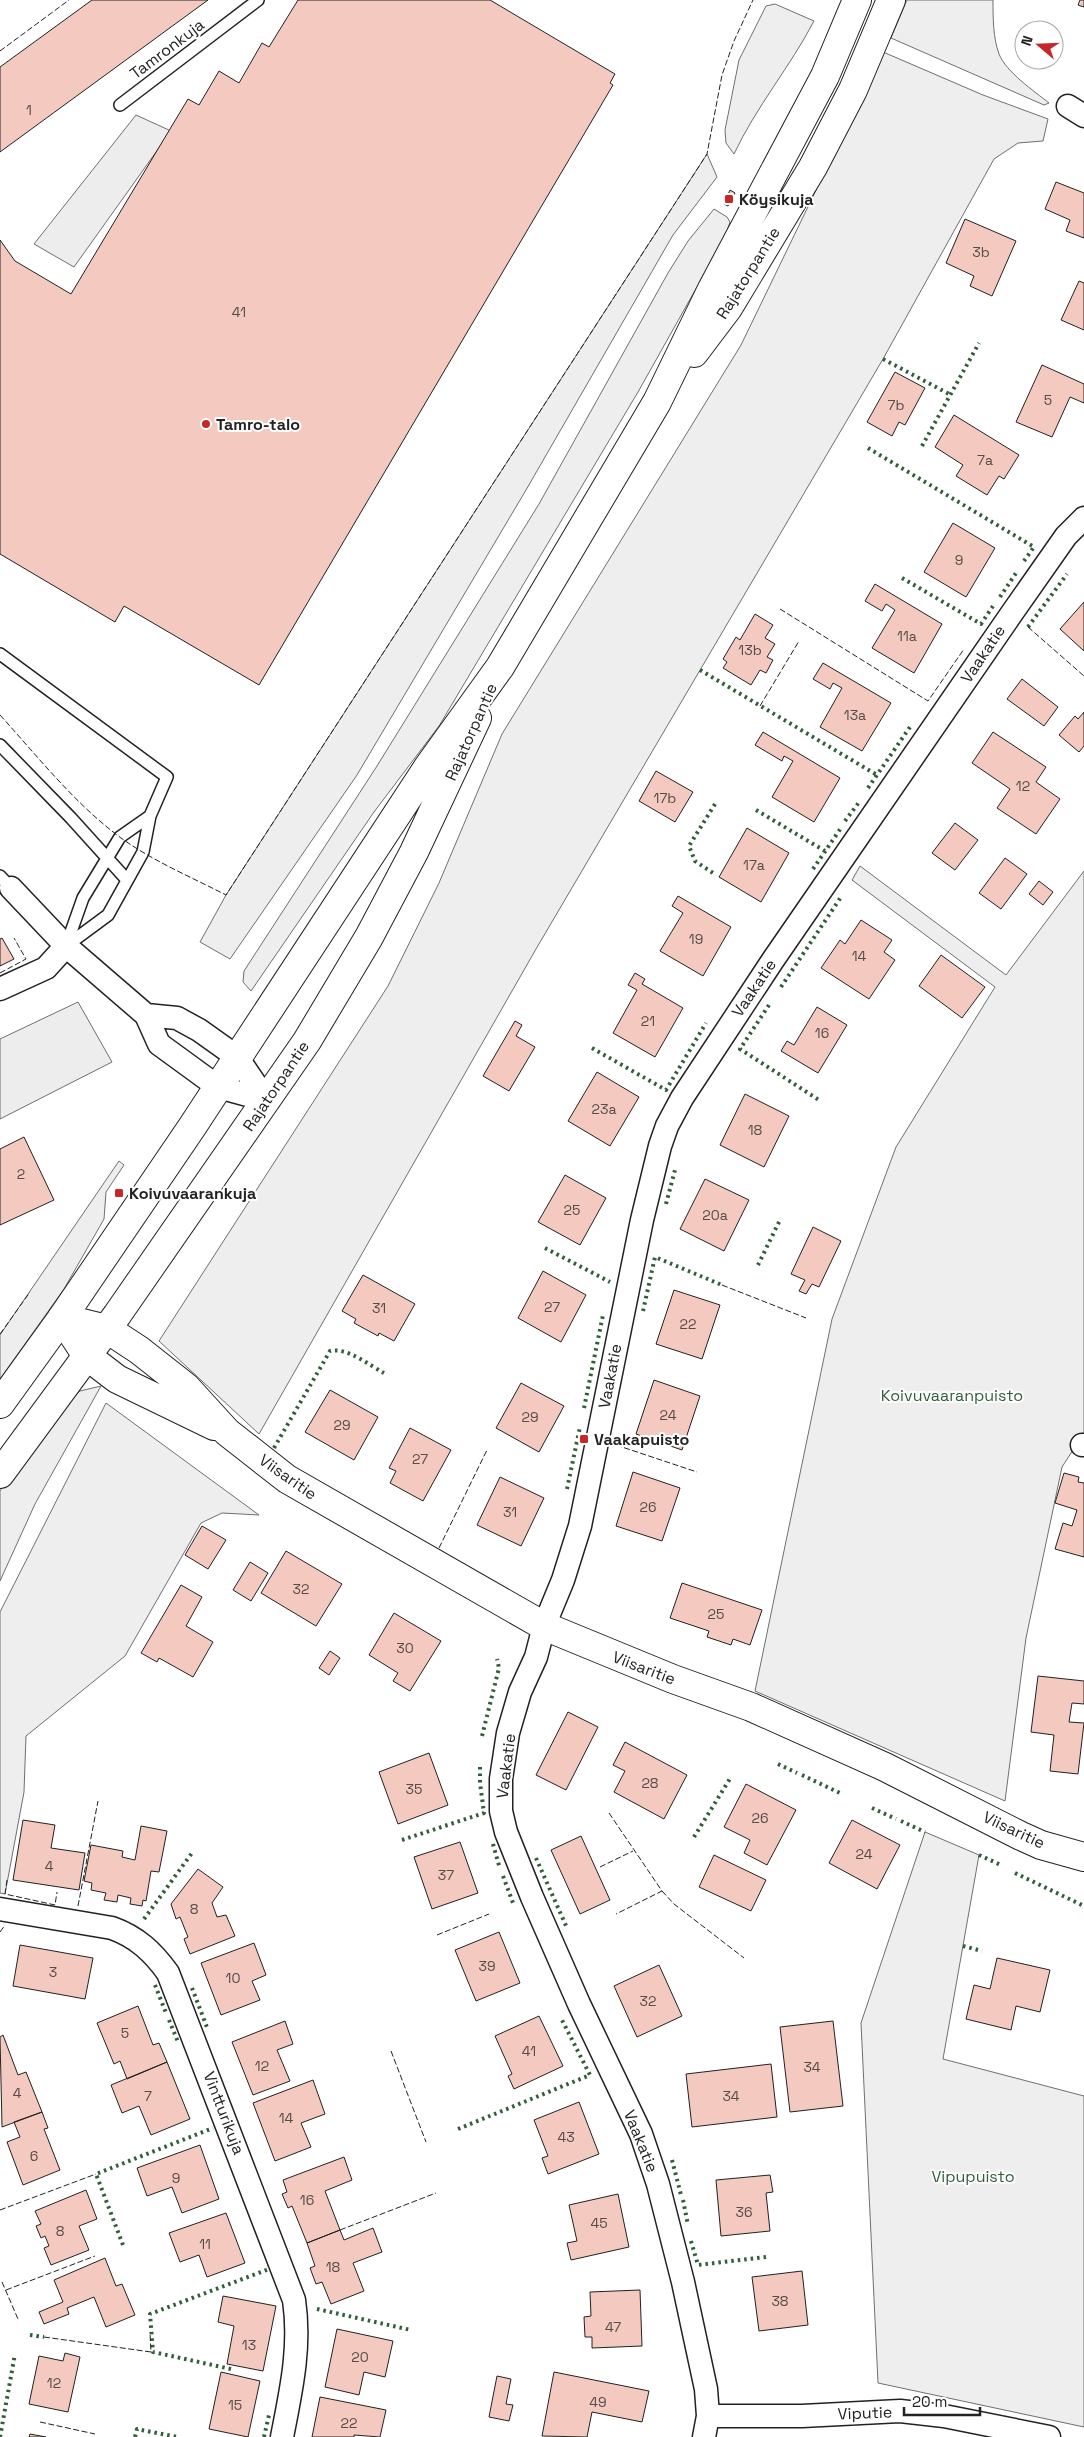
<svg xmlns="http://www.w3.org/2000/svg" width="1084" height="2437" font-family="'Space Grotesk',sans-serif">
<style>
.green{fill:#eee;stroke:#6f6f6f}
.parking{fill:#ededed;stroke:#6f6f6f}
.building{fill:#f3c9c0;stroke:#222}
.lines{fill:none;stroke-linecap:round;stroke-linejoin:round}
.lane-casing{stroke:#222;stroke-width:14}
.street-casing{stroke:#222;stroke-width:25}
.secondary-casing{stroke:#222;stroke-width:30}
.primary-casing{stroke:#222;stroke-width:30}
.lane{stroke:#fff;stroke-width:11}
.street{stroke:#fff;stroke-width:22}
.secondary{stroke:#fff;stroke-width:28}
.primary{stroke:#fff;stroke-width:28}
.hedge{stroke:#2f5e38;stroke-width:4;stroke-dasharray:2.5 4;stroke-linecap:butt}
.fence{stroke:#222;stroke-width:1;stroke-dasharray:6 2.5;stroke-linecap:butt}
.poi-dot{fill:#c62828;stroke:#fff;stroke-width:2}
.labels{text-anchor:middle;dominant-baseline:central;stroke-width:4;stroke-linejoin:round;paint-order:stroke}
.number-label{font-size:14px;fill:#564c4a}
.street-label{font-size:16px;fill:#222;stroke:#fff}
.poi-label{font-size:16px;font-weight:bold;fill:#222;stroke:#fff;text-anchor:start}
.park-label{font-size:16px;fill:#2f5e38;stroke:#fff}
</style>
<rect width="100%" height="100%" fill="#fff"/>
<path class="green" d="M907 0H993C993 17 993 38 999 54 1006 72 1034 91 1049 103L1044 105 891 38Z
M775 4 814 21C790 67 756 107 734 154L726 143 725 130 739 60 766 6Z
M883 52 983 95 1048 119 1043 141 1018 143 994 159 883 359 536 949 259 1434 159 1341 388 986 439 883 502 734 741 345Z
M707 154 717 177 673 235 526 490 357 775 230 959 200 942 226 895Z
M714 209 727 217 730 222 725 237 638 392 439 726 374 812 251 991 243 982 244 971 377 766 539 504 668 273 688 241Z
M860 866 1006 975 1084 871V1433L1062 1467 1026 1638 1005 1801 755 1691 832 1319 896 1147 995 987 852 880Z
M119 1161 124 1165 106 1192 104 1219 64 1289 0 1379V1335Z
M101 1386 35 1504 0 1581V1491L69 1400 80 1391Z
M106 1403 259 1515 222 1513 201 1523 125 1656 26 1736 24 1792 5 1894 0 1893V1612Z
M925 1832 979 1855 943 2059 1084 2096V2427L878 2383 861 2023Z"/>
<path class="parking" d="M136 115 171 131 74 267 34 244Z
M78 1002 112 1062 0 1119V1039Z"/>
<path class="building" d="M92 0H208L0 152V67Z
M298 0H490L615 74 610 83 613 85 259 685 124 606 115 622 0 554V240L15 261 71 294 188 99 199 105 219 71 239 83 262 43 269 47Z
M1080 0H1084V7L1078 5Z
M1056 182 1084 193V238L1066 231 1070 220 1045 209Z
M730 190 735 193 728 206 724 204Z
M965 219 1016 241 992 296 970 286 974 276 946 263Z
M1079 281 1084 283V330L1061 320Z
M1042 365 1084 384V403L1070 397 1052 437 1016 422Z
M895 372 925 388 905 425 899 422 892 436 867 422Z
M954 415 1019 455 1004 479 999 476 987 495 956 476 963 465 935 447Z
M953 523 995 548 966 597 924 572Z
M875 584 942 624 914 673 872 648 895 610 886 604 882 611 865 601Z
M1084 602V651L1060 629Z
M755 614 773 625 765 638 775 644 767 657 773 660 766 673 760 670 751 685 723 668 727 662 723 659 736 637 740 640Z
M823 663 891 703 862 751 820 727 842 688 833 683 830 689 813 679Z
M1022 679 1058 707 1044 726 1007 699Z
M1084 712V746L1079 752 1059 735 1075 716 1078 719Z
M763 732 840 778 814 822 772 797 793 761 784 756 782 761 755 745Z
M993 732 1046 767 1036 782 1060 799 1036 834 997 808 1010 789 972 763Z
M656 771 693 792 675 822 639 801Z
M955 823 978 840 955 870 932 853Z
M747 828 789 853 761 902 719 877Z
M1005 858 1027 874 1001 909 979 893Z
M1039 881 1053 892 1043 905 1029 894Z
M678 896 731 927 703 976 660 951 683 913 672 906Z
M861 920 892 940 884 952 895 960 869 999 821 968 840 940 845 944Z
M2 938 14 959 0 966V939Z
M941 955 985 987 962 1018 919 986Z
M635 973 645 979 642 984 683 1008 655 1057 613 1033 637 990 628 985Z
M817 1007 847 1025 818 1073 781 1051 787 1041 794 1045Z
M515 1021 522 1025 516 1036 535 1047 509 1091 483 1076Z
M597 1072 639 1097 610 1146 568 1121Z
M745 1094 789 1116 764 1167 720 1145Z
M24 1137 54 1200 0 1225V1149Z
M565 1175 606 1198 580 1245 538 1222Z
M705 1179 749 1200 724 1251 680 1229Z
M813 1227 841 1241 819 1287 812 1284 806 1294 799 1291 805 1280 791 1274Z
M543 1271 586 1295 561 1342 518 1318Z
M363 1275 415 1304 394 1341 379 1333 378 1336 354 1323 356 1319 342 1311Z
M674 1290 720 1305 702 1359 656 1344Z
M654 1380 700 1396 682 1450 636 1434Z
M521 1383 564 1406 539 1452 496 1428Z
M330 1390 378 1417 354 1460 305 1432Z
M410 1428 451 1450 423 1501 390 1483 396 1471 389 1468Z
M633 1472 680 1488 662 1541 616 1526Z
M1064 1473 1079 1477 1078 1482 1084 1483V1557L1055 1549 1063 1523 1072 1526 1077 1510 1055 1503Z
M500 1477 544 1498 521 1546 477 1525Z
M202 1526 226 1540 208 1569 185 1555Z
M286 1551 342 1584 316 1626 261 1593Z
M250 1562 268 1573 251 1601 233 1590Z
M682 1583 762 1610 750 1645 733 1639 731 1645 707 1637 709 1631 670 1618Z
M181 1585 202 1597 186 1626 213 1642 193 1677 159 1658 157 1662 141 1653Z
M394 1613 441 1641 410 1691 393 1681 398 1673 369 1655Z
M330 1651 340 1658 329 1675 319 1668Z
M1038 1676 1084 1681V1704L1072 1703 1069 1722 1084 1723 1078 1774 1050 1771 1054 1735 1031 1732Z
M568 1712 598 1727 566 1790 536 1775Z
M625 1742 687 1775 664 1819 614 1792 625 1771 613 1765Z
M429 1753 448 1805 398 1824 379 1772Z
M746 1784 796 1810 767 1865 744 1853 750 1840 724 1827Z
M23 1820 55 1825 51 1848 85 1853 79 1890 13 1880Z
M852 1820 900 1845 877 1889 829 1863Z
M141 1826 167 1831 159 1872 151 1871 146 1901 143 1900 142 1906 130 1904 131 1898 118 1895 117 1902 104 1900 106 1893 91 1890 92 1883 84 1881 91 1845 123 1851 122 1857 135 1860Z
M581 1836 610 1900 580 1914 551 1850Z
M460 1842 478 1893 432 1909 414 1857Z
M714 1855 766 1880 751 1911 699 1887Z
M198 1869 223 1887 212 1903 217 1917 226 1915 235 1936 190 1954 184 1939 188 1937 180 1917 176 1919 171 1904Z
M499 1932 520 1983 476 2001 455 1950Z
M254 1943 266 1975 252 1981 260 2000 221 2015 201 1963Z
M20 1945 93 1958 85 1999 13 1986Z
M997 1958 1050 1970 1040 2012 1016 2006 1011 2030 966 2019 974 1985 990 1989Z
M659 1965 682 2016 637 2037 614 1986Z
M138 2006 153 2045 159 2043 167 2062 127 2079 120 2061 114 2064 97 2023Z
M539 2016 563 2066 514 2089 508 2076 512 2074 495 2036Z
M285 2021 293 2044 277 2050 290 2081 253 2095 232 2042Z
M833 2021 843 2106 790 2112 780 2027Z
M3 2035 18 2075 26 2072 42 2112 2 2127 0 2037Z
M167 2062 190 2119 151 2135 139 2106 122 2113 111 2085Z
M771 2064 777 2117 692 2127 686 2074Z
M313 2080 325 2114 301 2123 311 2147 275 2161 253 2103Z
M579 2102 599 2154 548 2174 542 2158 548 2156 534 2120Z
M42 2112 48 2128 44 2129 60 2170 23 2185 7 2142 20 2137 14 2122Z
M200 2145 219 2199 182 2213 172 2187 147 2196 137 2168Z
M344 2157 352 2180 325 2191 340 2230 307 2243 292 2206 288 2208 282 2194 287 2192 283 2180Z
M770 2175 773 2192 766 2193 770 2231 721 2236 716 2180Z
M86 2190 97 2219 79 2226 89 2250 51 2265 44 2248 49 2246 45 2236 41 2238 36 2226 41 2224 35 2211Z
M618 2194 629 2247 571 2260 567 2243 577 2241 569 2205Z
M226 2213 245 2263 207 2277 199 2255 180 2262 169 2233Z
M373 2228 382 2252 353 2263 364 2291 331 2304 322 2282 316 2284 310 2268 315 2266 307 2243 340 2230 344 2240Z
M105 2258 116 2286 122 2284 135 2315 106 2327 94 2297 67 2308 69 2314 44 2324 39 2312 63 2302 54 2280Z
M802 2271 808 2325 759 2331 752 2277Z
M640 2290 642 2346 592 2348V2337H585L584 2317 591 2316 590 2292Z
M223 2296 276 2306 263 2371 227 2364 234 2326 218 2322Z
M337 2329 393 2341 385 2377 364 2372 359 2395 325 2387Z
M65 2353 80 2357 68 2412 29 2404 39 2356 63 2361Z
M221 2372 260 2381 248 2437 209 2429Z
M554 2372 649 2391 642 2422 592 2412 587 2437 542 2436Z
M497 2376 511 2379 506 2404 513 2405 509 2421 489 2417Z
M320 2397 386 2410 380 2437 354 2435V2437H312Z
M30 2434 46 2437H29Z"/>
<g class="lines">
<defs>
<path id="lane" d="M120 105 258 0
M0 654 167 777 150 816 143 852 108 915 66 946
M0 745 71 818 127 880
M0 876 11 888
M66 946 83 898 120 837 150 816"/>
<path id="street" d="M1068 106 1084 116
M11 888 66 946 146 1015 159 1044 218 1087 266 1100
M0 989 46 968 66 946
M146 1015 177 1018 199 1030 237 1057 266 1100
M1082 1445H1084
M0 1909 112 1928C137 1937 153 1952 168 1973L294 2300C301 2347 291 2391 282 2437
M708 2416H802L900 2411 944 2416 1049 2437
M704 2437 708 2416 706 2389 683 2282 658 2184 641 2134 579 2004 532 1897 506 1832 501 1811V1779L508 1733 520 1692 536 1657 544 1626 563 1580 580 1526 642 1220 660 1146 667 1126 682 1098 773 960 1012 613 1066 536 1084 518"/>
<path id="secondary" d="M62 1318 107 1329 139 1350 186 1387 227 1432 287 1479 544 1626 673 1679 751 1707 885 1767 1021 1836 1041 1845 1084 1857
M62 1318 87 1356 117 1379 214 1426"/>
<path id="primary" d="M694 353 728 308 813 167 853 90 891 0
M0 1404 62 1318 192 1127 428 767 500 667 657 402 712 289 825 76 857 0
M0 1474 117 1315 307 1041 369 937 414 852 477 718"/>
</defs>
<use href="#lane" class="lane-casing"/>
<use href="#street" class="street-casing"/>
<use href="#secondary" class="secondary-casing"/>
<use href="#primary" class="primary-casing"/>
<use href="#lane" class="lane"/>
<use href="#street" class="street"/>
<use href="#secondary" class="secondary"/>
<use href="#primary" class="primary"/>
<path class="hedge" d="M883 359 951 395
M922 446 979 343
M868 448 1034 547 1024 561
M902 578 981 624 995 603
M1000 597 1016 573
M1028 627 1067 574
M700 670 877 775
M868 788 910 727
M715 804 689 846 695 861 716 875
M756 810 825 851
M845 821 860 801
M813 869 841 828
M781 987 841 897
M769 1005 740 1049 819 1100
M592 1048 666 1090 706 1023
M666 1204 675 1170
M545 1248 610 1282
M758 1265 780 1220
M643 1311 655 1257 722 1285
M584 1408 603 1315
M274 1448 330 1351C347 1347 369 1365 384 1373
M567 1489 580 1427
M482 1736 499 1668 497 1659
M778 1764 797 1773
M802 1775 842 1794
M872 1808 896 1819
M901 1821 925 1832
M694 1837 731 1777
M402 1840 484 1813 480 1783V1765
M493 1844 500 1869
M979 1855 1001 1865
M536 1858 567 1928
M1015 1873 1084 1906
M503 1876 513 1903
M144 1919 192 1853
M963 1946 982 1951
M155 1985 166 2013
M192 1988 208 2030
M169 2020 178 2042
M458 2129 590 2075 562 2020
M672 2160 681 2195
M683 2200 688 2225
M691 2241 698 2265 766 2257
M123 2245 96 2174 213 2128
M317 2309 411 2330
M30 2335 44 2337
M231 2369 153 2352 150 2314 269 2269
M0 2437 15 2354
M135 2437 137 2429 177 2437
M264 2437 269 2415"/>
<path class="fence" d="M0 51 69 0
M780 609 928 701 964 649
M1028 627 1084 676
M760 706 799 641
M0 715C39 758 75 804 121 838 153 861 191 877 226 895L707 154 722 75 734 41 753 0
M0 973 26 959 14 938
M722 1285 806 1318
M0 1334 30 1292
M616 1445 697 1472
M439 1548 487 1450
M609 1813 662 1891 616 1914
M600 1867 633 1851
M7 1880 5 1894 55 1905 57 1892
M662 1891 674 1904 744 1958
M78 1906 98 1801
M0 1932 5 1925
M437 1935 489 1914
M391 2051 426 2142
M0 2210 96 2174
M340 2230 436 2193
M2 2282 18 2319
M6 2290 95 2256
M44 2337 151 2352 150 2333
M40 2422 95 2434"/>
</g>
<g class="poi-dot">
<rect x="724" y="194" width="10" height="10" rx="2.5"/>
<circle cx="206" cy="424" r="5"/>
<rect x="114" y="1188" width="10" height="10" rx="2.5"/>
<rect x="579" y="1434" width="10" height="10" rx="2.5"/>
</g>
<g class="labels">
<g class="number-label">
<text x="29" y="110">1</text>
<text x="981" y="252">3b</text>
<text x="239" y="312">41</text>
<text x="1048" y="400">5</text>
<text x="896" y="405">7b</text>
<text x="985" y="460">7a</text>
<text x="959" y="560">9</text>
<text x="907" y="636">11a</text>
<text x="750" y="650">13b</text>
<text x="855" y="715">13a</text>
<text x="1023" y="786">12</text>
<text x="665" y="798">17b</text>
<text x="754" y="865">17a</text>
<text x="696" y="939">19</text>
<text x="859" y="956">14</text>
<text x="648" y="1021">21</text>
<text x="822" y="1033">16</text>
<text x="604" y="1109">23a</text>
<text x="755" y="1130">18</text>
<text x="21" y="1174">2</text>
<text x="572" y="1210">25</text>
<text x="715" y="1215">20a</text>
<text x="552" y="1307">27</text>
<text x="379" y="1308">31</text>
<text x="688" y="1324">22</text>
<text x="668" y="1415">24</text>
<text x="530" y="1417">29</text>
<text x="342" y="1425">29</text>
<text x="420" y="1459">27</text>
<text x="648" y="1507">26</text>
<text x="510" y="1512">31</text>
<text x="301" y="1589">32</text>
<text x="716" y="1614">25</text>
<text x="405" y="1648">30</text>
<text x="650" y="1783">28</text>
<text x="414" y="1789">35</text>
<text x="760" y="1818">26</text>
<text x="864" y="1854">24</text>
<text x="49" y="1866">4</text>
<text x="446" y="1875">37</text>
<text x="194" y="1909">8</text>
<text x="487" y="1966">39</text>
<text x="53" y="1972">3</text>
<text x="233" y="1978">10</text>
<text x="648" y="2001">32</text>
<text x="125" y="2033">5</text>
<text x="529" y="2051">41</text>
<text x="262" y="2066">12</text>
<text x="812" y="2067">34</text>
<text x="17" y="2093">4</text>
<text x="148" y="2096">7</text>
<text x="731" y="2096">34</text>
<text x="286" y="2118">14</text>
<text x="566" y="2137">43</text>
<text x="34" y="2156">6</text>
<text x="176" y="2178">9</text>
<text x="307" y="2200">16</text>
<text x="744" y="2212">36</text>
<text x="599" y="2223">45</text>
<text x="60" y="2231">8</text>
<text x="205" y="2244">11</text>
<text x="333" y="2267">18</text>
<text x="780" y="2301">38</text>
<text x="613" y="2327">47</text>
<text x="249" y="2345">13</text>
<text x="360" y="2357">20</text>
<text x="54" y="2383">12</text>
<text x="598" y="2402">49</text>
<text x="235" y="2405">15</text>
<text x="349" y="2423">22</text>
</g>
<g class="street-label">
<text transform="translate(167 49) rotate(-37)">Tamronkuja</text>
<text transform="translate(748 273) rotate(-58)">Rajatorpantie</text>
<text transform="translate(983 654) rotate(-56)">Vaakatie</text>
<text transform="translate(471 732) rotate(-66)">Rajatorpantie</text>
<text transform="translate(754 988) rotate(-56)">Vaakatie</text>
<text transform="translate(276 1086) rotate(-56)">Rajatorpantie</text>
<text transform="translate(610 1376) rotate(-79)">Vaakatie</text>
<text transform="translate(288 1477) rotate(35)">Viisaritie</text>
<text transform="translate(644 1668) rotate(21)">Viisaritie</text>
<text transform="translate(506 1766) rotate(-83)">Vaakatie</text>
<text transform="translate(1014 1830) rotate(25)">Viisaritie</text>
<text transform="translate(224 2113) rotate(69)">Vintturikuja</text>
<text transform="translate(641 2141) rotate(68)">Vaakatie</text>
<text transform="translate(865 2413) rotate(-2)">Viputie</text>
</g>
<g class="poi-label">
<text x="739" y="199">Köysikuja</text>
<text x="216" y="424">Tamro-talo</text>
<text x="129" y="1193">Koivuvaarankuja</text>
<text x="594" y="1439">Vaakapuisto</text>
</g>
<g class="park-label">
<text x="952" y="1395">Koivuvaaranpuisto</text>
<text x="973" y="2176">Vipupuisto</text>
</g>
</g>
<g transform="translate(1039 45) rotate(289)"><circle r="24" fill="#ffffff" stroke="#a7a7a7"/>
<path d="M0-4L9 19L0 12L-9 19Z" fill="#c62828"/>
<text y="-8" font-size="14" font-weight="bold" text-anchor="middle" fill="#222222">N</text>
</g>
<path d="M904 2407v8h76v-8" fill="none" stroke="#222222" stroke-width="2.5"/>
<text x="912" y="2407" font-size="15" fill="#222222" stroke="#ffffff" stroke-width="4" paint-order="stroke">20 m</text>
</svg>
